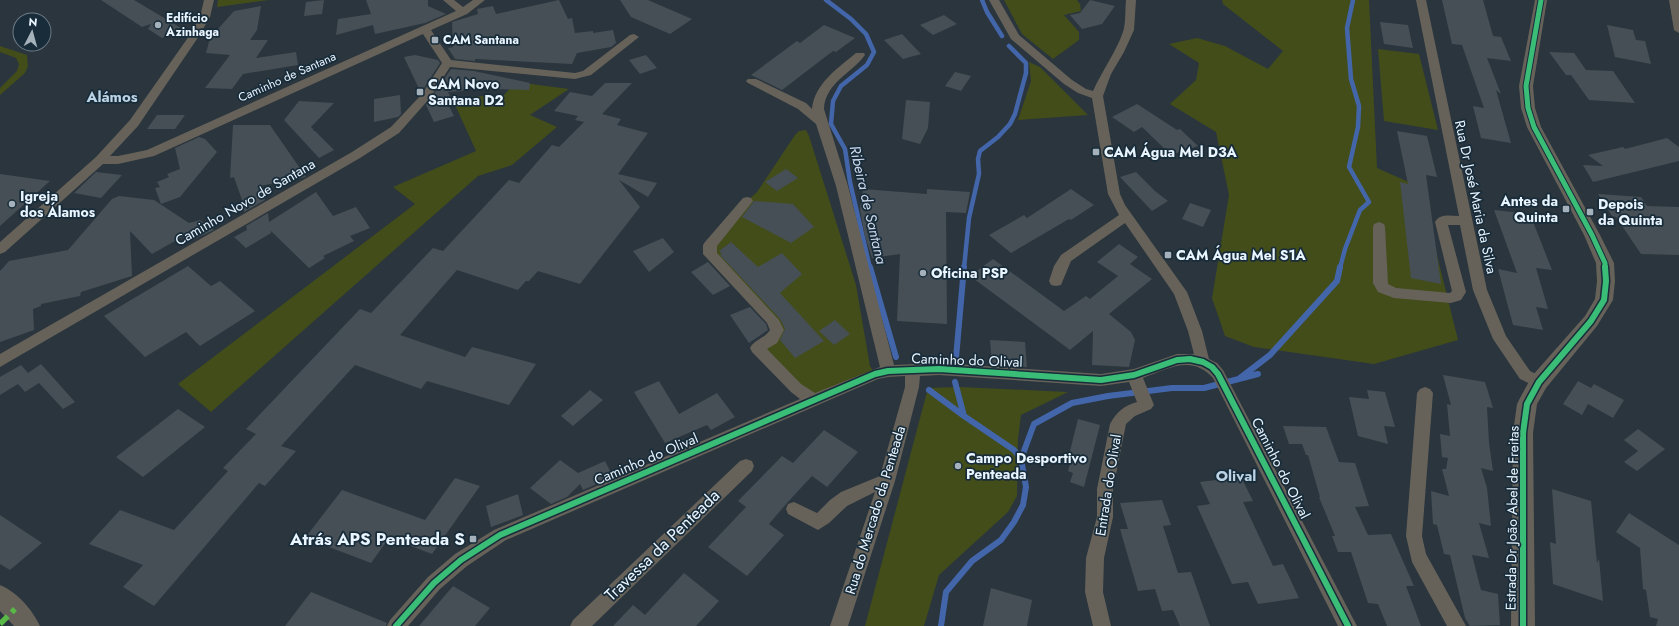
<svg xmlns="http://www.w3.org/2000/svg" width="1679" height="626" font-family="Jost,sans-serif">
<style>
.green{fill:#434d1a}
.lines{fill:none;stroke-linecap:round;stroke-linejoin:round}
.stream-far1{stroke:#4366aa;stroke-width:4.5}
.stream{stroke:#4366aa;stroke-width:6}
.building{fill:#464f55}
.minor{fill:#66625a;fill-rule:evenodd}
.tertiary{fill:#66625a;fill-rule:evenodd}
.quiet{stroke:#58b947;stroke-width:5.5;stroke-dasharray:11 5.5;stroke-linecap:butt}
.cycleway-far1-casing{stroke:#182c3a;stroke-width:7}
.cycleway-casing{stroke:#182c3a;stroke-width:9}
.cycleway-far1{stroke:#3abd76;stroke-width:5}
.cycleway{stroke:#3abd76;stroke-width:6}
.poi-dot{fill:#a6b2bb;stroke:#182c3a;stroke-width:1.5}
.labels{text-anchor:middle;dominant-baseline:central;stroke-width:3.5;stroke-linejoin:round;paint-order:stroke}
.far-poi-label{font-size:12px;font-weight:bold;fill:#e9f5ff;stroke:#182c3a;text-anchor:start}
.far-street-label{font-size:12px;fill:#e9f5ff;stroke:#182c3a}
.poi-label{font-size:14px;font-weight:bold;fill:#e9f5ff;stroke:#182c3a;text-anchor:start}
.street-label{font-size:14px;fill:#e9f5ff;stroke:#182c3a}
.neighbourhood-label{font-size:15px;font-weight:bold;fill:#bcd4e6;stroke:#182c3a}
.water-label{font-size:15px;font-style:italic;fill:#cdd8ed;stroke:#182c3a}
.near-poi-label{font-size:17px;font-weight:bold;fill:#e9f5ff;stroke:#182c3a;text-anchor:end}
.near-street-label{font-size:17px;fill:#e9f5ff;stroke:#182c3a}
</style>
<rect width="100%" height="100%" fill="#2a353d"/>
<path class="green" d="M218 0H269L217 7Z
M1004 0H1077L1080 4 1081 11 1064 15 1079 32V40L1053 59 1022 34Z
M1222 0H1369L1377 168 1420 187 1458 340 1374 364 1254 347 1225 336 1212 298 1229 195 1216 132 1170 104 1196 80 1199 63 1169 44 1197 38 1225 46 1268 69 1283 51 1223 4Z
M0 46 27 55 28 66 25 73 0 95V88L17 71 19 64 16 58 0 52Z
M1378 49 1419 54 1438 130 1384 121Z
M1029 62 1040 67 1088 115 1018 120 1031 81Z
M516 82 569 89 530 115 557 127 512 165 478 176 211 412 178 384 415 204 393 187 476 151 452 98 504 95Z
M806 130 809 136 856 285 870 366 875 374 813 400 757 348 777 330 710 254 747 201 757 192 795 135 799 131Z
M959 387 1068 392 1021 415 1018 439 1017 496 1008 512 939 575 924 626H865L928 388Z"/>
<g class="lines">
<path class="stream-far1" d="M826 0 851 19 866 34 874 52 867 65 841 86 833 101 831 124 845 149 850 182 870 268
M982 0 987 12 1002 36
M964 268 969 218 979 174 978 159 980 151 998 137 1010 124 1015 114 1026 73V63L1009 46
M1340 268 1345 249 1360 210 1369 202 1349 167 1358 127 1359 106 1351 79 1347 28 1353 0"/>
<path class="stream" d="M870 267 896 357
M956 358 964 267
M955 382 964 416 1014 450 1021 459
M929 390 964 416
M941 626 946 592 972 561 1001 540 1014 522 1023 505 1026 487 1021 459 1034 424 1072 403 1108 396 1172 388H1204L1258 374 1240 378 1270 355 1337 281 1340 267"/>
</g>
<path class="building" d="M101 0H134L181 28 162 38 148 29 151 24 142 27Z
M324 0 322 14 304 16 306 2Z
M366 0H428V6L446 14 425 23 375 34 373 25 336 35 338 19 371 14Z
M559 0 568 19 572 18 575 33 593 31V33L613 30 616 43 611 47 577 53 572 64 475 59V61L455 59 448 48 453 47 452 22 478 14 477 9 493 6 496 14Z
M620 0H648L692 19 670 34 631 17Z
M1090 0 1115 6 1102 24 1082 29 1070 15 1080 13Z
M1442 0H1483L1493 36 1501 37 1511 61 1487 58 1501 94 1496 90 1511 143 1481 138 1473 106 1484 108 1462 45 1452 44Z
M261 6 257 30 250 40H268L256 58 296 52 298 65 243 74 232 89 205 88 230 55 206 53 210 38 234 11Z
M944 15 957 24 933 35 920 25Z
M1380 22 1408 25 1413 48 1384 44Z
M824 25 855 38 836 52 833 51 782 90 751 75 797 41 800 43Z
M1607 25 1633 30 1636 40 1645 41 1651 64 1615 57Z
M902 34 921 54 903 59 884 40Z
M1549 52 1574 53 1586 70 1613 71 1635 103 1589 100 1571 75H1566Z
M415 55 438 60 440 63 421 93 404 57Z
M646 55 657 68 640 74 629 60Z
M451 69 474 71 530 83 529 90 464 88 463 91 448 92 453 102 448 104 454 116 434 122 426 105Z
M955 72 971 76 961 91 945 86Z
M605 83H632L602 114 621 119 617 125 648 133 618 174 657 183 648 197 619 180 640 207 580 284 538 271 529 281H526L518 290 457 270 400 335 465 357 472 347 536 364 509 405 427 381 421 389 355 365 281 446 296 451 265 486 259 483 154 606 123 587 143 565 89 544 120 510 174 530 228 471 223 468 256 434 246 429 360 309 371 313 433 248 443 251 509 180 519 183 552 145 559 147 584 122 575 120 578 116 554 111 570 92 592 96Z
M400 95 401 114 398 117 374 122V99Z
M906 100 930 102 928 128 920 144 902 139Z
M299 101 334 103 311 127 314 130 313 131H315L334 150 319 158 284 120Z
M1137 104 1177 130 1180 129 1198 146 1171 155 1142 127 1134 132 1112 117Z
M157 115H185L175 129H147Z
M233 125H270L306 177 260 186 265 200 244 212 243 203 234 177 230 178Z
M1397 131 1427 136 1437 177 1426 175 1441 284 1411 278 1400 182 1408 184Z
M199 137 205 139 217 152 180 197 161 204 155 188 160 187 157 182 169 177 167 174 180 169 175 148Z
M1667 138 1679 147V161L1593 182 1583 165 1603 166 1588 155 1623 147 1625 149Z
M786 169 798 178 777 191 765 182Z
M96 172 122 175 101 198 74 193Z
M1136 172 1155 191 1168 201 1152 211 1120 177Z
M0 174 50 181 0 226Z
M863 189 927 194V189L970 192 966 213 946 212 947 324 897 321 900 254 872 258 864 233 860 209Z
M1071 189 1094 205 1071 220 1069 219 1011 253 989 235 1024 215 1027 218Z
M316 192 333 216 356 207 370 228 350 236 354 241 323 256 325 258 309 268 271 231V233L246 248 234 237 247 230 246 226 268 213 269 222Z
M1598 194 1641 197 1647 206 1679 207V255L1641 254 1616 217 1612 216Z
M119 196 154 200 189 223 200 220 214 230 190 241 182 237 152 254 130 231 132 276 81 292 80 296 41 304V306L33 309 34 330 0 342V271L9 261 68 250 112 199Z
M754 201 793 204 814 227 791 243 742 217Z
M1190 203 1211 210 1203 227 1182 219Z
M1494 210 1530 214 1552 270 1536 268 1548 309 1536 307 1543 330 1513 325 1498 269 1517 273Z
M663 238 674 252 649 272 633 251Z
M731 242 758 267 782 253 802 274 780 293 824 341 795 358 780 340 785 329 780 319 720 255 722 254 719 251Z
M1119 244 1138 257 1130 264 1152 279 1109 314 1131 332 1135 340 1129 367 1092 365 1093 331 1070 350 970 276 993 259 1064 311 1086 296 1090 299 1118 276 1097 262Z
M708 262 730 286 713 295 691 272Z
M188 266 211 286 220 281 255 311 200 346 186 332 145 357 104 316Z
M750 307 766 324 768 330 749 343 730 315Z
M835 320 850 334 834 345 819 331Z
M990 340 1025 342 1027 367 992 365Z
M41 364 75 402 63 409 39 383 25 392 18 384 0 395V377L21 365 28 373Z
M1443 375 1485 382 1493 408 1487 407 1489 443 1493 471 1481 468 1487 488 1491 526 1479 523 1489 558 1472 555 1481 590 1498 594 1500 625 1470 626 1465 618 1450 555 1444 554 1437 525 1433 524 1431 491 1449 496 1442 469H1446L1448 458 1442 457 1440 434 1450 436 1447 404 1451 405Z
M659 381 679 414 717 393 735 417 711 430 707 425 665 443 634 392Z
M1578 381 1591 388 1594 384 1624 400 1613 418 1588 404 1582 415 1563 404Z
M590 390 603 400 573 426 561 416Z
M1367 390 1385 392 1395 427 1384 426 1388 444 1358 436 1349 397 1369 399Z
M178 409 205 427 143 477 116 457Z
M1078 419 1100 425 1084 487 1070 482 1073 473 1068 471 1072 456 1069 455Z
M1283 426 1326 427 1339 462 1355 463 1369 506 1355 507 1368 535 1391 534 1414 586H1406L1421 626H1387L1378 604 1368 603 1351 552H1338L1332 536H1335L1319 497H1320L1308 455H1306L1302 444H1289Z
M1638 429 1665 449 1637 471 1624 462 1638 451 1624 440Z
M824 430 858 452 827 487 812 476 787 503 769 524 784 535 747 576 708 547 746 507 738 501 782 456 793 463Z
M560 460 578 473 605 461 613 477 583 490 580 484 567 497 551 504 530 488Z
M1241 477 1253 501 1243 502 1273 566 1283 564 1299 598 1258 604 1248 582 1232 584 1197 506 1210 504 1200 482Z
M455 478 480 486 432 554 389 538 371 563 305 538 342 490 425 520Z
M1552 489 1591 501 1597 563 1599 559 1603 601 1553 584 1550 542 1556 544Z
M518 494 523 515 491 527 486 506Z
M1162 500 1171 525 1163 526 1178 573 1191 572 1210 626H1180L1173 610 1162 611 1155 589 1138 591 1120 529H1128L1120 503Z
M1629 513 1679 545V626H1656L1658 619 1650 617 1646 590 1643 589 1640 548 1616 532Z
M0 515 42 543 10 570 0 564Z
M684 573 719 601 696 626H613L633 605 645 615Z
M453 586 490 608 475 626H419Z
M991 588 1032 600 1027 626H983Z
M311 592 387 623 386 626H285Z"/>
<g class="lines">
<path class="minor" d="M204 0H214L210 17 197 39 138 126 110 156H118L147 150 456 11 443 0H454L463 7 473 0H485L467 14 431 30 451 60 575 73 583 71 630 35 634 34 639 37 591 75 575 79 450 67 430 98 399 133 360 158 0 367V354L352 152 391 127 422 94 442 63 423 34 154 156 118 164H103L5 252 0 254V242L96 157 130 120 187 39 200 17Z
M989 0H999L1019 35 1072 80 1086 89 1093 91C1102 71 1116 52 1123 32 1126 22 1125 10 1126 0H1136L1134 30 1124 52 1111 74 1103 96 1120 194 1125 205 1187 292 1202 331 1209 359 1217 363 1223 370 1357 626H1338L1213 378C1192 354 1167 369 1143 378L1154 405 1151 409 1135 416 1126 424 1113 489V517L1104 558 1103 592 1111 626H1093L1085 592 1086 558 1097 517V489L1110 424C1117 411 1124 406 1137 402L1129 382 1101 386 939 375 920 376 919 387 895 481 848 626H830L875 492 847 506 829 523 818 530 788 514 786 509 788 504 794 502 817 513 830 500 841 492 880 476 905 387V376L888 377 878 379 506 540 467 566 440 589 408 626H387L390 620 428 577 455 554 494 530 800 399 791 392 752 352 750 348C754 340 765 338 770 330L767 323 703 254V245L705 242 743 198 747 197 751 198 753 201 717 246V253L779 320 784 330 777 343 767 349 801 384 815 393 880 367 836 186 816 124 798 109 748 83 746 81 748 79H756L806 103 812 109C814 84 839 67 856 53H864L865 55C852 73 825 83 824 109L848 186 894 365 939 363 1101 374 1134 369 1177 354H1194L1188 331 1174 294 1125 223 1071 261 1061 285 1056 286 1051 285 1049 281 1054 266 1061 255 1119 215 1108 194 1092 98 1078 93 1064 84 1011 39Z
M1416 0H1426L1487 290 1506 336 1530 371 1544 378 1546 382 1544 386 1539 388 1520 379 1493 339 1473 290 1460 225H1448L1466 292 1461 300 1451 303 1394 298 1378 292 1373 283V227L1374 224 1379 222 1384 224 1385 227 1388 284 1396 288 1450 293 1452 291 1435 222C1440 213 1450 216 1459 216Z
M1669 0H1679V33L1674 30Z
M1425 387 1430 389 1433 393 1422 536 1426 554 1466 626H1447L1412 562 1406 536 1417 393 1420 389Z
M746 459 752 461 754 466 752 471 592 626H570L573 620 740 461Z"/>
<path class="tertiary" d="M1535 0H1547L1533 86 1535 108 1541 127 1600 235 1614 263 1615 281 1613 300 1597 326 1546 388 1537 404 1533 433 1535 626H1511L1513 433 1517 404 1520 398 1532 376 1585 316 1595 299 1597 281 1596 263 1584 235 1527 127 1521 108 1519 86Z
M0 585C17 592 32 609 40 626H14L0 611Z"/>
<path class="quiet" d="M0 624 15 609"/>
<defs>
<path id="cycleway-far1" d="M1541 0 1526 86 1528 108 1534 127 1592 235 1605 263V268"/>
<path id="cycleway" d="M396 626 434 583 461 560 500 535 875 374 888 371 939 369 1101 380 1134 375 1177 360 1190 359 1203 362 1212 367 1218 374 1348 626
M1523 626V433L1527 404 1539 382 1591 321 1604 300 1606 281 1605 267"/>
</defs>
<use href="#cycleway-far1" class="cycleway-far1-casing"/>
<use href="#cycleway" class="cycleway-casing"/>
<use href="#cycleway-far1" class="cycleway-far1"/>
<use href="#cycleway" class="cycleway"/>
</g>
<g class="poi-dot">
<circle cx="158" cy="25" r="4"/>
<rect x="431" y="36" width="8" height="8" rx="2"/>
<rect x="416" y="88" width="8" height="8" rx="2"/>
<rect x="1092" y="148" width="8" height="8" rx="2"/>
<circle cx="12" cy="204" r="4"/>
<rect x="1562" y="205" width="8" height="8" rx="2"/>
<rect x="1586" y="208" width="8" height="8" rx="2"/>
<rect x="1164" y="251" width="8" height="8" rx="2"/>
<circle cx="923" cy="273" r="4"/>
<circle cx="958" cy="466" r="4"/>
<rect x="469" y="535" width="8" height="8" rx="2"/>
</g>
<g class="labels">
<g class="far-poi-label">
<text x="166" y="18">Edifício<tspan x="166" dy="14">Azinhaga</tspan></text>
<text x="443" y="40">CAM Santana</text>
</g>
<g class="far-street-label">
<text transform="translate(287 77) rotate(-24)">Caminho de Santana</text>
</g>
<g class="poi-label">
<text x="428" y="84">CAM Novo<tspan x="428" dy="16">Santana D2</tspan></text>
<text x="1104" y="152">CAM Água Mel D3A</text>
<text x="20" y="196">Igreja<tspan x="20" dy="16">dos Álamos</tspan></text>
<text x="1558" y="201" text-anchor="end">Antes da<tspan x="1558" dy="16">Quinta</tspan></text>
<text x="1598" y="204">Depois<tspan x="1598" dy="16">da Quinta</tspan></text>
<text x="1176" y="255">CAM Água Mel S1A</text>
<text x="931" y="273">Oficina PSP</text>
<text x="966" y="458">Campo Desportivo<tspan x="966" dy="16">Penteada</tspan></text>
</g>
<g class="street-label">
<text transform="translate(1476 197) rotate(78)">Rua Dr José Maria da Silva</text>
<text transform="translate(245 202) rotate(-30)">Caminho Novo de Santana</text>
<text transform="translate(967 360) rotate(2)">Caminho do Olival</text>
<text transform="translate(646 459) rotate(-23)">Caminho do Olival</text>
<text transform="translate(1281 468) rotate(63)">Caminho do Olival</text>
<text transform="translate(1108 485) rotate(-81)">Entrada do Olival</text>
<text transform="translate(875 510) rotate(-73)">Rua do Mercado da Penteada</text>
<text transform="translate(1512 518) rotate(-89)">Estrada Dr João Abel de Freitas</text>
</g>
<g class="neighbourhood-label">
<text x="112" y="97">Alámos</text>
<text x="1236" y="476">Olival</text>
</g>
<g class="water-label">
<text transform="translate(868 205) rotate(77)">Ribeira de Santana</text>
</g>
<g class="near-poi-label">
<text x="465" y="539">Atrás APS Penteada S</text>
</g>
<g class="near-street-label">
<text transform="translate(662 545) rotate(-44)">Travessa da Penteada</text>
</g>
</g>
<g transform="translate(32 32) rotate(6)"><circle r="19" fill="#182c3a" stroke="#6c7c89"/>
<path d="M0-3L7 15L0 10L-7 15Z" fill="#a6b2bb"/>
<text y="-6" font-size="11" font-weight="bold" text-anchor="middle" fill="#e9f5ff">N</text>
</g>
</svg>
